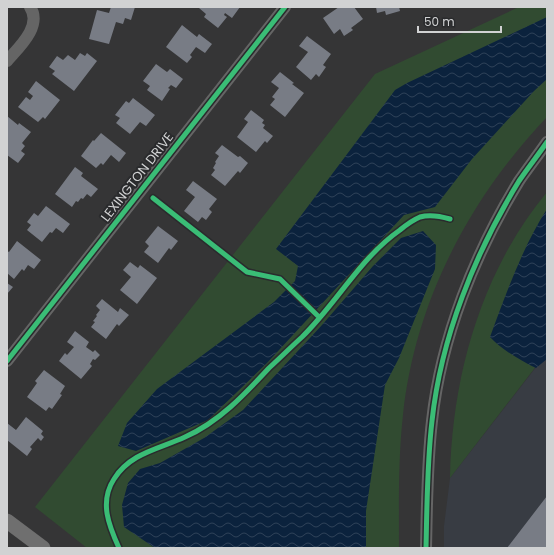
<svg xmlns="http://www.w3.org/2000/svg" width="554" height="555" font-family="Poppins,sans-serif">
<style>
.built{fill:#383c43}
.park{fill:#314b31}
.water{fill:url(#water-waves)}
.building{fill:#787c85}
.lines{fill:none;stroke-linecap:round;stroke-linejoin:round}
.minor{stroke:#656565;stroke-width:12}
.major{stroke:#6f6f6f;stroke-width:15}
.cycleway-casing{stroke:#2a2b2d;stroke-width:8}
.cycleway{stroke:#3abd76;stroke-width:5}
.labels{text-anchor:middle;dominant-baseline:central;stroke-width:4;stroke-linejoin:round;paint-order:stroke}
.street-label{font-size:13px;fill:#d1d2d3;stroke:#2a2b2d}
</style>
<defs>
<pattern id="water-waves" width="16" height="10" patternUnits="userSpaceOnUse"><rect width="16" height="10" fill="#0b223d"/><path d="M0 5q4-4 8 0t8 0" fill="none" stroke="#2e4158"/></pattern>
</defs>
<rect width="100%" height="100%" fill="#353536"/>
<path class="built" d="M547 353V548H444V526L450 478Z"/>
<path class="park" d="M519 7H547V117C470 198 415 301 403 415 398 459 399 504 399 548H87L35 507 375 74Z
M547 192V352L450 478C452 376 481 272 547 192Z"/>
<path class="water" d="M547 17V79L534 91 472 159 435 207 404 215 267 363 208 420 136 451 118 446 127 423 157 389 274 302 295 281 298 266 276 249 395 90 407 83Z
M547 209V359L536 368C521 361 501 349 490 337 506 294 522 248 547 209Z
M423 231 436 245 435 269 399 358 385 385 366 511V548H155L124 527 122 505 128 483 140 469 160 463 204 438 243 410 322 325 373 266 401 238Z"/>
<path class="building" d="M111 7H135L131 20 125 18 123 24 116 22 109 44 89 39 97 10 109 13Z
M200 7H240L232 18 225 13 224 15 227 17 218 28 204 17 206 14 199 8Z
M339 7H354L363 19 351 28 353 30 344 36 340 29 334 34 323 18Z
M376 7H399L400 11 386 15 385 11 377 13Z
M182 25 197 37 199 34 212 44 205 53 196 47 190 55 192 57 187 63 166 47Z
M307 36 331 54 323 65 326 67 319 77 316 74 311 80 296 67 308 52 299 46Z
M80 53 85 56 87 53 97 61 74 91 52 74 55 71 49 67 57 56 63 60 68 55 75 60Z
M156 64 167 72 170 69 183 79 176 88 171 85 168 88 170 89 162 101 147 90 150 86 143 81Z
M280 72 294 83 292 84 304 93 285 117 270 105 275 99 272 97 279 88 271 82Z
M36 81 60 100 45 119 43 117 38 122 18 107 26 97 30 100 33 96 28 92Z
M133 98 155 115 146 126 140 122 130 134 116 123 120 118 115 115 126 101 129 103Z
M251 110 264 120 262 123 265 125 263 128 273 136 267 143 265 141 256 152 237 137 248 122 244 119Z
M7 116 18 125 19 123 31 132 22 143 25 146 21 151 25 154 18 163 7 155Z
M101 133 126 153 119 162 111 155 103 165 101 163 96 168 81 156 93 140 94 141Z
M222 145 238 157 240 156 248 163 240 173 238 171 225 186 211 175 215 170 213 168 216 163 215 162 219 156 215 153Z
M75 167 83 173 81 176 98 189 91 197 87 194 83 199 81 198 78 202 76 201 72 207 55 194Z
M193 181 217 199 209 209 212 212 206 220 202 217 198 222 184 211 195 197 186 190Z
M46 206 70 224 63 233 56 228 52 233 50 232 42 242 27 230 31 225 27 222 34 213 38 216Z
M158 226 178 241 171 250 169 248 158 263 144 252 149 246 145 242Z
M17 241 41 260 34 269 28 265 24 271 22 269 14 279 7 273V251L9 252Z
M130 262 138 268 140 265 157 278 137 304 120 290 131 277 123 270Z
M7 283 13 287 7 294Z
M102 299 118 312 120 308 129 315 119 326 117 324 106 339 91 327 95 322 93 321 97 316 96 315 100 310 96 306Z
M75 331 89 342 86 347 93 352 95 350 100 355 95 360 93 359 90 364 92 366 81 379 59 361 65 353 67 355 74 347 67 342Z
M44 370 65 386 60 394 62 395 52 409 49 407 46 411 27 397 37 383 35 381Z
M26 417 43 431 41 434 44 437 41 441 38 438 30 447 32 449 27 456 7 440V423L16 430Z
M547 496V548H507Z"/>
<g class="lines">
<path class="minor" d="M7 61C18 48 43 26 30 7
M7 361 285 7
M426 548C427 506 427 463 432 421 441 337 475 253 519 181 528 168 538 155 547 142"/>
<path class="major" d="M7 521 43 548"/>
<defs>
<path id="cycleway" d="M153 198 247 272 280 279 319 317
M7 361 285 7
M119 548C109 526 99 502 114 479 130 453 159 449 185 437 219 422 244 395 269 368 280 358 291 347 302 337 337 303 360 258 400 230 406 225 413 220 420 217 430 214 440 216 450 219
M426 548C427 506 427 463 432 421 441 337 475 253 519 181 528 168 538 155 547 142"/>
</defs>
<use href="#cycleway" class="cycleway-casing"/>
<use href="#cycleway" class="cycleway"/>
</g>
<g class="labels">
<g class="street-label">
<text transform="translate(137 177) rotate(-52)">LEXINGTON DRIVE</text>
</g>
</g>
<rect width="554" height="555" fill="none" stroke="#d1d2d3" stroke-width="16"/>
<path d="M418 26v6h83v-6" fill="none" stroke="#d1d2d3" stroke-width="2"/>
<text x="424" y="26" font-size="12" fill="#d1d2d3" stroke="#2a2b2d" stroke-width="3" paint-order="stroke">50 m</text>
</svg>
